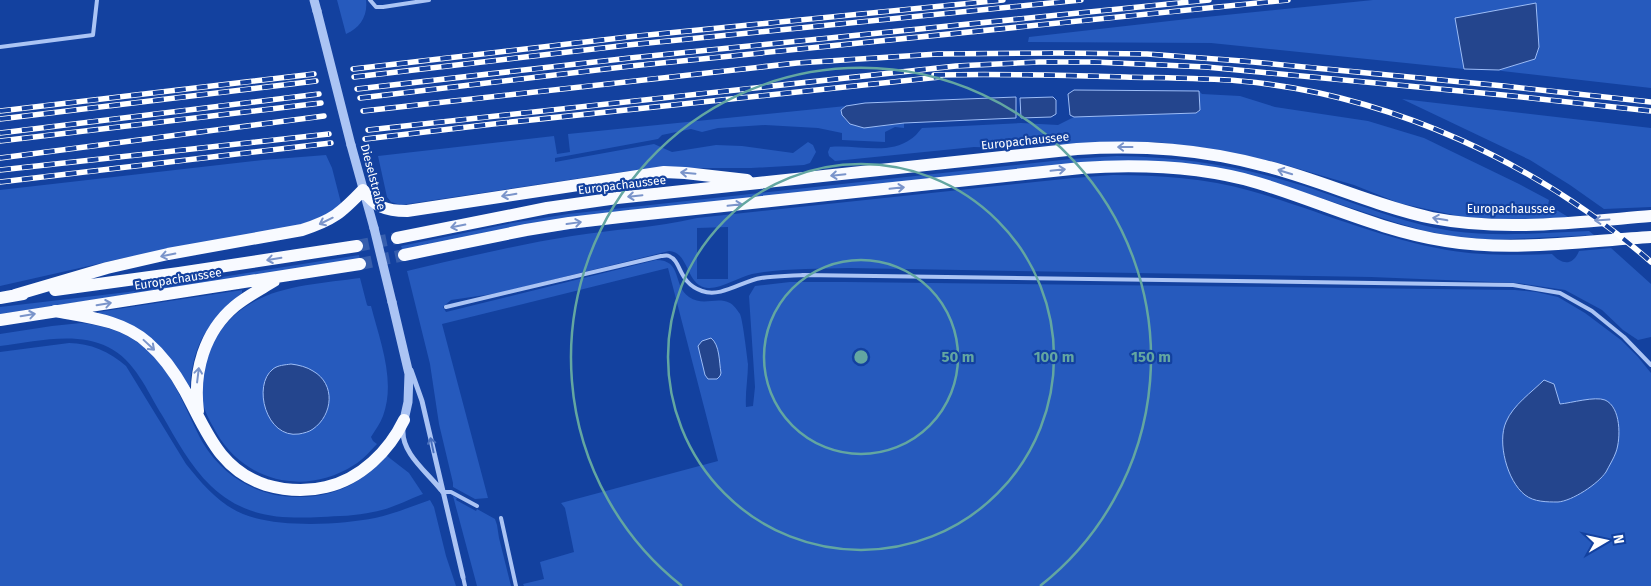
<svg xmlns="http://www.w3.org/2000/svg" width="1651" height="586" font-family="'Fira Sans',sans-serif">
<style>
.green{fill:#265abd;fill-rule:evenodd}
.water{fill:#24458d;stroke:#9dbdf7}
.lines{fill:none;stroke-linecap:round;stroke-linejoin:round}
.primary-tunnel{stroke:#365ead;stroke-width:12;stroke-dasharray:12 6;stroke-linecap:butt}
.service{stroke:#abc4f4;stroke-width:4}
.minor{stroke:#abc4f4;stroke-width:5}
.tertiary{stroke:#abc4f4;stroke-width:9}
.primary{stroke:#f8faff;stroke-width:12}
.rail-casing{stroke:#fff;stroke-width:5.5}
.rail{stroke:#13419f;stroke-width:4;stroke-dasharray:11;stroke-linecap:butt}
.tertiary-bridge{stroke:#abc4f4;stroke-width:9}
.oneway{stroke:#7a94ca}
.oneway2{stroke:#486fbd}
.ring{fill:none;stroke:#63a6a1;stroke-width:2.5}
.labels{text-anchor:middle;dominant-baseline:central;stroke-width:4.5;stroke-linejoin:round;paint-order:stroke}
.street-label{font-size:12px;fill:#fff;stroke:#13419f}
.centre{fill:#63a6a1;stroke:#13419f;stroke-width:2.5}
.ring-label{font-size:15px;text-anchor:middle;font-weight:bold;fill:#63a6a1;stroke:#13419f;stroke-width:4.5;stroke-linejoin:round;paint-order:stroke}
</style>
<rect width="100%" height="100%" fill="#13419f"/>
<path class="green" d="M337 0H366C368 16 360 28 346 34Z
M1373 0H1651V88L1502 71 1499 70 1535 59 1456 18 1464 69 1211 43 1028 42 1029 37 1196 18Z
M1199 91 1202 94 1240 96 1275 107 1368 121 1424 138 1519 184 1549 200 1548 205 1570 218 1516 220 1463 217 1399 203 1354 185 1275 162 1205 148 1156 142H1108L1005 148 974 147 835 161 829 156 828 152 830 147C856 144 888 156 911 139 915 137 919 131 922 128L1021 123 1058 125 1074 117 1196 113 1200 110Z
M1402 99 1651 128V207L1604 209 1570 185 1530 160Z
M846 106 841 110C845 136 887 125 904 123V128L895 127 885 132V142L842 140V133L818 128 765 125 718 128 702 132 691 129 662 135 658 139 555 158V162L654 144 672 152 716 145 742 146 793 153 808 142 813 145 816 152 810 163 804 165 751 168H694L628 171 401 205 391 202 387 197 378 156 554 136 557 154 570 152 568 134Z
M326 155 332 168 341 203 336 210 304 224 124 258 0 286V190L263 160Z
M1117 156C1182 157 1241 166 1304 186 1353 202 1401 223 1452 231 1497 237 1543 233 1589 231L1594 235 1493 240 1453 236 1425 231 1394 222 1272 182 1078 163 403 251 401 246 512 223 568 214 1071 159Z
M1113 175C1159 175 1206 178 1251 191 1317 210 1379 238 1447 250 1481 256 1518 255 1552 254 1562 265 1573 266 1579 251L1611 248 1651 284V337L1638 340 1623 330 1602 310 1565 290 1518 283 1371 277 849 268C817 269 784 268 752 274 739 277 721 289 708 288 685 286 690 252 669 251L499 293 451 300 443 307 446 312 656 260C683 260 672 285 689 297 704 307 716 296 730 303 733 304 738 311 740 314 743 321 747 356 748 364 748 378 745 393 746 407L753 406 755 387 749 296 755 286 790 282H846L1515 290 1536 292 1558 297 1585 313 1621 340 1638 357 1651 373V586H524L523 584 544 579 540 562 574 552 565 508 561 503 718 461 668 268 442 324 488 498 475 499 453 487V483L439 424 430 364 407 271C462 258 516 245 572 236 614 229 656 228 697 218L1073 178ZM728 227V279H697V228ZM1554 384 1560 404 1594 399 1605 400 1615 409 1610 463 1605 474 1575 497 1561 502 1526 495 1514 482 1507 467 1503 443 1505 424Z
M359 255 360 259 0 314V307L128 292Z
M360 278 367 305 368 306H371C380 341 396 381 383 416 380 424 375 430 371 437L373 441 377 444C370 451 363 460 354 465 306 496 245 483 216 432 210 421 203 410 202 397 201 382 204 367 209 353 216 333 232 314 250 304 280 285 325 283 360 278ZM302 366C325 375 335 393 325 417L270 419 265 406 263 394Z
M242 290V293C209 323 194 339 190 386L188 387 176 367 98 315V312Z
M81 323C107 326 130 333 149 352 176 377 186 412 203 443 224 478 260 498 301 497 336 497 364 481 387 456L409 473 423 494C407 500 391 509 373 512 356 516 338 516 321 517 278 519 244 517 211 486 190 466 176 439 162 415 147 391 135 360 108 347 75 331 35 342 0 346V334L52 326Z
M69 343C90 343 110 352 126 366L186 464C202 484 219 504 243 514 277 528 340 525 375 518 394 514 412 506 430 500L434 507 446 556 456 586H0V352Z
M453 496 457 498 456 500 476 511 477 509 495 519 497 525 499 538 511 586H477Z"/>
<path class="water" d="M1536 3 1539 47 1535 59 1499 70 1464 69 1455 18Z
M1074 90 1199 91 1200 110 1196 113 1074 117 1070 115 1068 94Z
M1016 97V118L904 123 864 128 850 124 842 115 841 110 846 106 865 103Z
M1053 97 1056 100V114L1051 117 1021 118 1020 98Z
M711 338C720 345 719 362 721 373L720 376 717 379H708L705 375 698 346 702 341Z
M291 364C299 365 307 367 313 371 336 384 333 415 313 429 309 432 304 433 299 434 266 439 252 385 273 369 278 365 285 365 291 364Z
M1544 380 1554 384 1560 404C1571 403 1595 396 1605 400 1621 407 1621 438 1616 452 1614 458 1609 466 1606 472 1598 484 1572 501 1558 502 1547 502 1534 502 1525 495 1507 481 1497 442 1506 422 1513 405 1532 392 1544 380Z"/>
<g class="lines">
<path class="primary-tunnel" d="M357 246 397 238
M360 264 404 255"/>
<path class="service" d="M370 0 376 7H383L429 0
M0 47 93 35 97 0
M446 307 661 256C664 256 667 255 669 256 682 261 678 283 702 291 721 298 742 281 761 278 775 276 789 276 803 275L1513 285 1560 293 1592 311 1624 337 1651 365
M442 492H451L477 506
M501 518 516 586
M463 577 465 586"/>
<path class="minor" d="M411 370 422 401 463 577
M403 429C401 453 427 472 441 490"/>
<path class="tertiary" d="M314 0 317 11
M351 145 374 228
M392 302 409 374 408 402 404 420"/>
<path class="primary" d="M397 238 547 208 617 198 1077 149C1143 145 1201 149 1265 166 1321 180 1375 206 1432 218 1504 232 1578 222 1651 216
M404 255 526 230 569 223 629 216 1081 168C1141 164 1200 166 1258 183 1321 202 1381 231 1446 241 1512 252 1585 241 1651 237
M55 290 179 273 357 246
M15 295 107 268 168 254 302 230C333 220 341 213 363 190 376 207 385 211 407 211L664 172 685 173 747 180
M0 298 23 294
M55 311C87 317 123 320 148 343 163 356 175 373 185 391 206 430 219 470 266 485 287 491 306 492 326 487 361 479 389 451 404 420
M0 320 360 264
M198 411C193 372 204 332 235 306 247 296 261 289 274 281"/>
<defs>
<path id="rail" d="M353 69 628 37 1003 0
M934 75C998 74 1061 75 1125 77 1164 78 1202 78 1240 81 1389 94 1540 164 1651 262
M354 77 628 45 1081 0
M357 89 630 58 1209 0
M360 98 631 66 1288 0
M0 111 314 74
M363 111 797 63 938 54 1059 53 1147 54 1242 61 1504 86 1651 102
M0 119 316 81
M368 130 956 66 1039 62H1094L1206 67 1503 95 1651 111
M0 133 319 94
M365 139 502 123 940 77
M0 141 321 103
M0 158 324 116
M0 170 329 134
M0 182 331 143"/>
</defs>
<use href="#rail" class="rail-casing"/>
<use href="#rail" class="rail"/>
<path class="tertiary-bridge" d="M317 11 351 145
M374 228 392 302"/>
</g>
<defs><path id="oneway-shaft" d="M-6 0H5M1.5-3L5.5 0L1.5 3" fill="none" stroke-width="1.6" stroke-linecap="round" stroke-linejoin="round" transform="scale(1.25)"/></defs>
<g class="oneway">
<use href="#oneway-shaft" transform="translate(1125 147) rotate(-180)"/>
<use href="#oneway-shaft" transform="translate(1058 170) rotate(-6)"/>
<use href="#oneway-shaft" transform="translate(1285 172) rotate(-163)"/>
<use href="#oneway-shaft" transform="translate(688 173) rotate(-175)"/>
<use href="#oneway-shaft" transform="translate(838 175) rotate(174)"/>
<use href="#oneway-shaft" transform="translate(897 188) rotate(-6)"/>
<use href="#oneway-shaft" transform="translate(509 195) rotate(171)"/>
<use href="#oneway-shaft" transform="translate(635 196) rotate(174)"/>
<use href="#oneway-shaft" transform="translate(735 205) rotate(-6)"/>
<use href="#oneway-shaft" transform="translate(1440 219) rotate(-170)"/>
<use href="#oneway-shaft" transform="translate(1602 220) rotate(176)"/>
<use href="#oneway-shaft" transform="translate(326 221) rotate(154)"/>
<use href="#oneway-shaft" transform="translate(574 223) rotate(-8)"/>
<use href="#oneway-shaft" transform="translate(458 226) rotate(169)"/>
<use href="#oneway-shaft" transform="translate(168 255) rotate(169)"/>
<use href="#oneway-shaft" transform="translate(274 259) rotate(171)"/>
<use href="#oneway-shaft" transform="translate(104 304) rotate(-9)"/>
<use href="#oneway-shaft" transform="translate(28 315) rotate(-9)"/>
<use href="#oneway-shaft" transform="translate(149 345) rotate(43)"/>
<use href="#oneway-shaft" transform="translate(198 375) rotate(-83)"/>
</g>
<use class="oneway2" href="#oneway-shaft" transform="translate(432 445) rotate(-102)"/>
<g class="ring">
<circle cx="861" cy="357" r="97"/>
<circle cx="861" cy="357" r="193"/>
<path d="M682 586A290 290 0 1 1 1040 586"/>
</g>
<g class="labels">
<g class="street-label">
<text transform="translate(1025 141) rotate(-6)">Europachaussee</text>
<text transform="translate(373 177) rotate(75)">Dieselstraße</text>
<text transform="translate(622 185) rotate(-7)">Europachaussee</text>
<text x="1511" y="209">Europachaussee</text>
<text transform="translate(178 279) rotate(-9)">Europachaussee</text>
</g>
</g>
<circle cx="861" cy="357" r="8" class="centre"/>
<g class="ring-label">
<text x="958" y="362">50 m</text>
<text x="1054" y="362">100 m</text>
<text x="1151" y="362">150 m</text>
</g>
<g transform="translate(1606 541) rotate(81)" stroke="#13419f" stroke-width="4" paint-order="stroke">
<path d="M0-4L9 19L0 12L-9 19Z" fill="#ffffff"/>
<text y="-8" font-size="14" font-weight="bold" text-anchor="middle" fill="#ffffff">N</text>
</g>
</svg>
